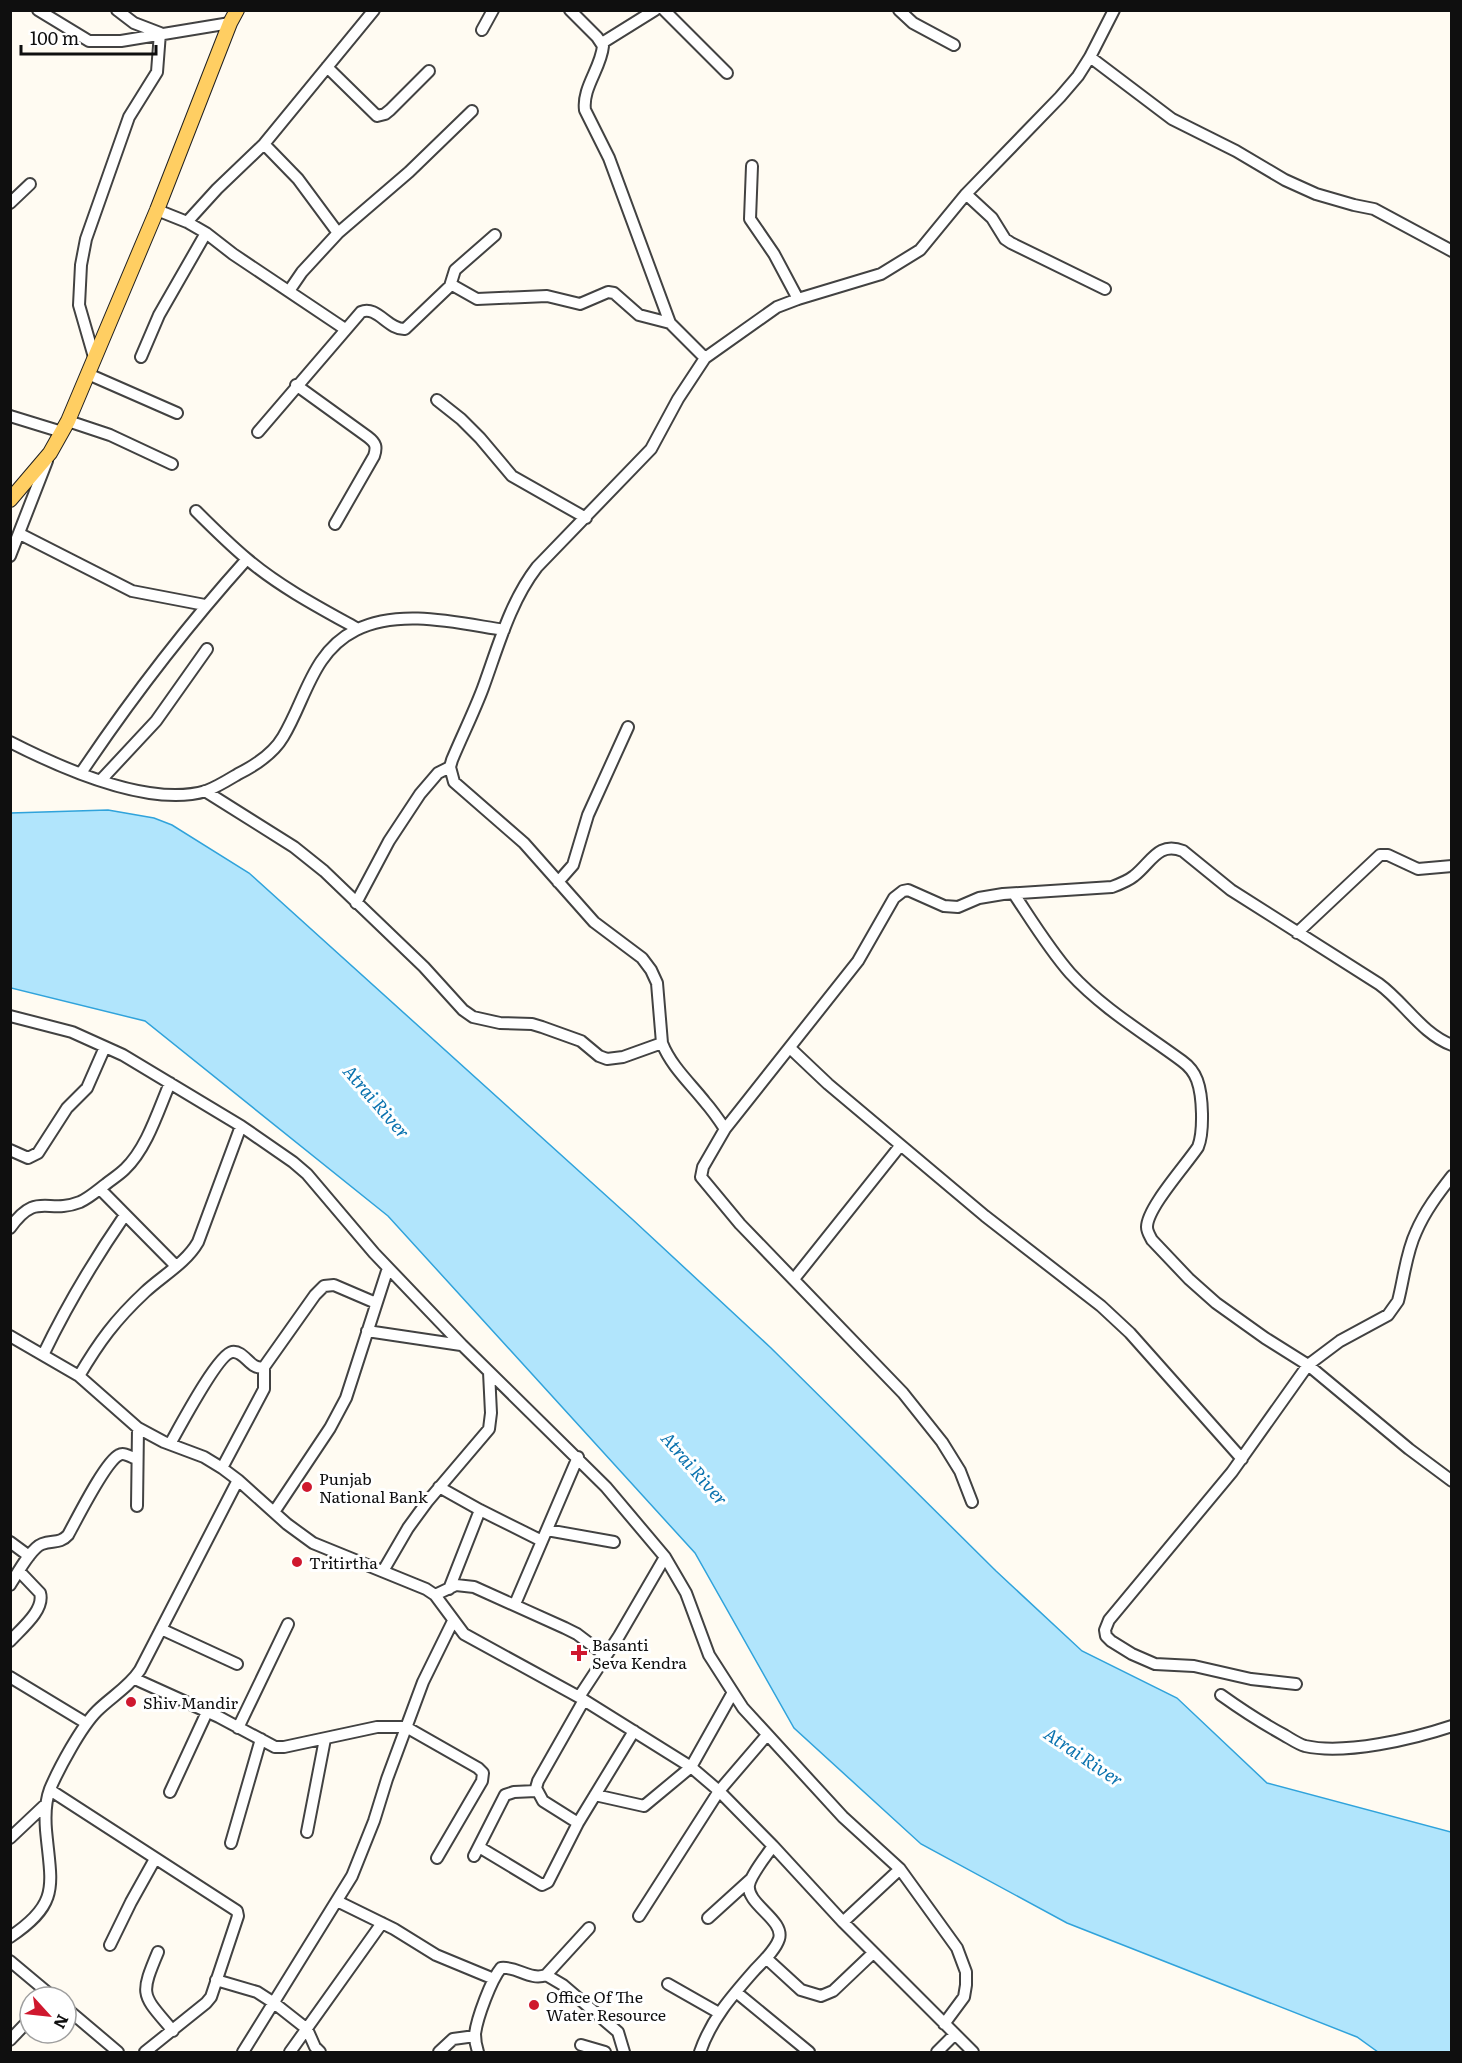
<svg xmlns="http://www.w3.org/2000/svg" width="1462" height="2063" font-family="Literata,serif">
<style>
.water{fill:#b1e5fc;stroke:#30a3db;stroke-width:1.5}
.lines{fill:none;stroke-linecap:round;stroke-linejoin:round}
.minor-casing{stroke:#424242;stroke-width:14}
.major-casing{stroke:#202020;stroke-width:16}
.minor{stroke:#fff;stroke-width:10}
.major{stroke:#ffce62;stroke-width:14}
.poi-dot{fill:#cf182e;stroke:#fff;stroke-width:2}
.labels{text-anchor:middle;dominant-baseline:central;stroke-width:6;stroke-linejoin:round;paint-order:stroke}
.poi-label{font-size:16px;fill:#0f0f0f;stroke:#fff;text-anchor:start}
.water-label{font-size:18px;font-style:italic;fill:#0b73af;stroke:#fff}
</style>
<rect width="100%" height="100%" fill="#fffbf2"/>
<path class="water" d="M108 810 154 818 172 825 249 873 632 1219 771 1348 996 1571 1082 1651 1177 1698 1267 1783 1451 1832V2052H1378L1357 2037 1067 1923 921 1844 794 1728 695 1553 388 1216 145 1021 11 988V813Z"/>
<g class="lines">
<defs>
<path id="minor" d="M38 10 89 41H121L230 23
M570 10 597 37 603 46C601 68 582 88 585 110L609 158 670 323 705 358
M664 10 727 73
M899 10 913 23 954 45
M482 30 493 10
M602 43 655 10
M1090 57 1172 119 1236 151 1285 180 1316 194 1354 205 1374 209 1452 251
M327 67 377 116 385 114 390 110 429 71
M264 144 298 179 338 233 302 272 289 291
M752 166 750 219 774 254 798 299
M966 194 992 218 1005 239 1011 243 1105 289
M10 203 30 184
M157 210 187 222 206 233 233 254 345 329
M187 222 217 189 264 144 374 10
M338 233 409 172 472 111
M450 286 455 270 495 235
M94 357 79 305 81 265 86 239 129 117 157 72 160 33 134 23 117 10
M141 357 159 315 206 233
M88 374 177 413
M296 385 368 437C376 443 377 447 374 456L335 524
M437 400 461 419 480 438 512 476 586 518
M10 416 62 432
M68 421 110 435 172 464
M258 432 361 312C377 305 388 330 405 329L450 286H454L477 299 547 296 580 304 608 292 614 293 639 315 670 323
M196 511C212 527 229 544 247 559 280 587 320 608 358 629
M20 534 132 591 205 605
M10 556 47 461
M10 742C61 768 149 808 206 791 217 787 228 780 238 774 256 765 273 754 283 737 306 699 312 652 356 630 400 608 458 623 504 630
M81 773C132 697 185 628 247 559
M101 780 156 721 207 649
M205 791 294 847 324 871 424 967 463 1010 473 1017 500 1023 532 1024 542 1027 581 1041 599 1056 607 1059 623 1057 662 1043
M558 882 573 865 588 815 628 727
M1014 894C1032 921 1049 949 1070 973 1102 1008 1144 1033 1182 1061 1189 1066 1194 1072 1197 1080 1203 1096 1204 1132 1198 1147 1186 1165 1147 1208 1147 1227 1147 1232 1150 1236 1152 1240L1189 1279 1216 1303 1265 1338 1308 1365 1409 1449 1452 1481
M356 903 389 841 420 794 438 773 450 767
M1297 933 1380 855H1388L1418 869 1452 866
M10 1016 72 1032 123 1055 241 1126 293 1162 307 1174 374 1253 462 1345 606 1487 665 1557 686 1593 709 1655 743 1708 843 1817 900 1869 957 1948 966 1972V1985L964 1997 944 2024
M790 1048 828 1084 985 1216 1101 1306 1130 1333 1242 1459
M725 1129C719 1120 712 1110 705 1102 690 1083 671 1066 662 1043L657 983 651 970 642 958 594 922 524 843 454 782 450 767 452 760C462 736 474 712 483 688 498 647 510 602 537 567L651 449 678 399 705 358 777 307 798 299 881 274 920 250 966 194 1060 97 1078 76 1090 57 1114 10
M10 1150 28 1158 38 1153 67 1108 87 1088 105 1047
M100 1189 176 1266
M10 1228C37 1190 47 1215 80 1202 89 1198 98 1190 106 1184 112 1179 119 1175 125 1169 147 1148 158 1111 170 1083
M794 1279 900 1146
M367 1331 461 1345
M10 1336 79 1376 138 1428 164 1442 204 1457 222 1468 238 1480 287 1524 313 1543 426 1589 435 1595 464 1634 579 1697 691 1767 719 1791 773 1846 843 1922 973 2052
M43 1355C67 1305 94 1260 125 1215
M79 1376C99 1342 115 1320 145 1292 162 1276 186 1263 198 1242L241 1126
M170 1444C178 1430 218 1354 232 1352 245 1350 250 1371 264 1367L315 1295 324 1286 334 1285 376 1303
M222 1468 264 1389V1367
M439 1487 480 1510 542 1541
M972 1502 960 1471 942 1442 903 1393 740 1224 701 1177 703 1167 725 1129 858 961 894 898 903 891 908 890 944 906 958 907 979 898 1003 894 1112 887C1120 884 1128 881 1134 876 1151 863 1158 841 1183 851L1231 890 1379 984C1404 1002 1422 1034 1452 1045
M137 1506 138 1428
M274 1512 330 1428 346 1398 388 1268
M547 1530 614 1542
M10 1542 29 1556
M383 1571 408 1528 427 1502 489 1429 491 1413 489 1372
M10 1585C17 1574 31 1548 42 1544 53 1540 60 1544 68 1535 77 1519 105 1462 119 1455 124 1452 131 1457 136 1459
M449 1589 480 1510
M435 1595 456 1585 474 1587 565 1628 577 1634 606 1656
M515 1604 578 1457
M161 1629 237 1664
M10 1641C21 1629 45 1610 40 1593L19 1571
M10 1677 86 1723
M135 1679 219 1717 275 1747H284L377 1727H406L478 1768 483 1773 482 1781 437 1858
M1296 1684 1251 1679 1194 1666 1155 1664 1132 1654 1111 1641 1106 1636 1105 1630 1109 1620 1232 1472 1308 1365 1340 1341 1388 1315 1398 1301C1404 1278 1406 1253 1416 1232 1425 1211 1438 1194 1452 1176
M1221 1695C1242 1710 1262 1723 1284 1735 1291 1739 1298 1744 1305 1746 1345 1755 1413 1739 1452 1726
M579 1697 619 1636 665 1557
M238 1728 288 1624
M50 1790 237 1911 238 1916 211 1997 206 2003 145 2052
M170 1792 207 1712
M595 1795 644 1806 691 1767 732 1694
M578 1823 543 1801 536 1788 538 1781 584 1700
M307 1832 325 1739
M10 1838 46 1804
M231 1843 261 1739
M479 1847 542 1885 548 1882 578 1823 634 1731
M474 1856 505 1795 514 1792 536 1791
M337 1901 394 1929 436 1955 494 1979
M639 1916 719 1791 767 1735
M708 1918 751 1879
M843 1922 900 1869
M10 1937C61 1903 51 1885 46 1830 45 1817 45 1802 50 1789 59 1768 81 1727 97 1711 111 1697 129 1687 140 1670L238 1480
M110 1945 131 1902 155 1859
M158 1952C139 1997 142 1994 173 2031
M766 1958 801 1990 821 1996 833 1991 873 1953
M10 1961 53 1997
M546 1975 563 1985 618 2032 624 2052
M216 1980 257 1992 274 2003 307 2029 315 2047 320 2052
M668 1984 719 2013
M736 1992 809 2052
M66 2008 118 2052
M10 2040 30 2019
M581 2045 605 2052
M243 2052 352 1876 374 1821 387 1779 423 1682 453 1621
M290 2052 382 1923
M439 2052 453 2039 475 2036
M478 2052C476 2046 475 2040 475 2034 477 2018 491 1980 501 1968 517 1966 530 1981 546 1975L589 1928
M700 2052C711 2020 731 1997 753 1972 762 1962 775 1951 779 1939 785 1920 746 1904 749 1885 751 1874 767 1855 773 1846
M937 2052 954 2035"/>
<path id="major" d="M10 500 50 453 68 421 157 210 230 23 237 10"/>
</defs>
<use href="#minor" class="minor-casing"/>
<use href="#major" class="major-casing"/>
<use href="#minor" class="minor"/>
<use href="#major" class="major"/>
</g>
<g class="poi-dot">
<circle cx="307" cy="1487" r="6"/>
<circle cx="297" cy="1562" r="6"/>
<path d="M576 1644h6v6h6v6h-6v6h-6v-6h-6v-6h6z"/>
<circle cx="131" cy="1702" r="6"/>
<circle cx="534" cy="2005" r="6"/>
</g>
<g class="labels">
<g class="poi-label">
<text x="319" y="1478">Punjab<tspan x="319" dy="18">National Bank</tspan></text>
<text x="309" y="1562">Tritirtha</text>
<text x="592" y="1644">Basanti<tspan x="592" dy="18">Seva Kendra</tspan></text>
<text x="143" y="1702">Shiv Mandir</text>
<text x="546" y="1996">Office Of The<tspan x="546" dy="18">Water Resource</tspan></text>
</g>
<g class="water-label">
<text transform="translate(377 1101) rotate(49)">Atrai River</text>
<text transform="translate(695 1468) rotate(49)">Atrai River</text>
<text transform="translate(1084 1756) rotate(34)">Atrai River</text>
</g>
</g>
<rect width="1462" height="2063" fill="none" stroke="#0f0f0f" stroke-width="24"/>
<g transform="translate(48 2015) rotate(117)"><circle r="28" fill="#ffffff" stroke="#9f9f9f" stroke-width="1.5"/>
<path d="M0-4.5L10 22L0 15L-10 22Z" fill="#cf182e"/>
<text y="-9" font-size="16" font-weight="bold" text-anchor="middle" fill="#0f0f0f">N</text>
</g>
<path d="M21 45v9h135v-9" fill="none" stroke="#0f0f0f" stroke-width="3"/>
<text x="30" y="45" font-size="18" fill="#0f0f0f" stroke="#ffffff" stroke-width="4.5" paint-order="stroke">100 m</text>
</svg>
